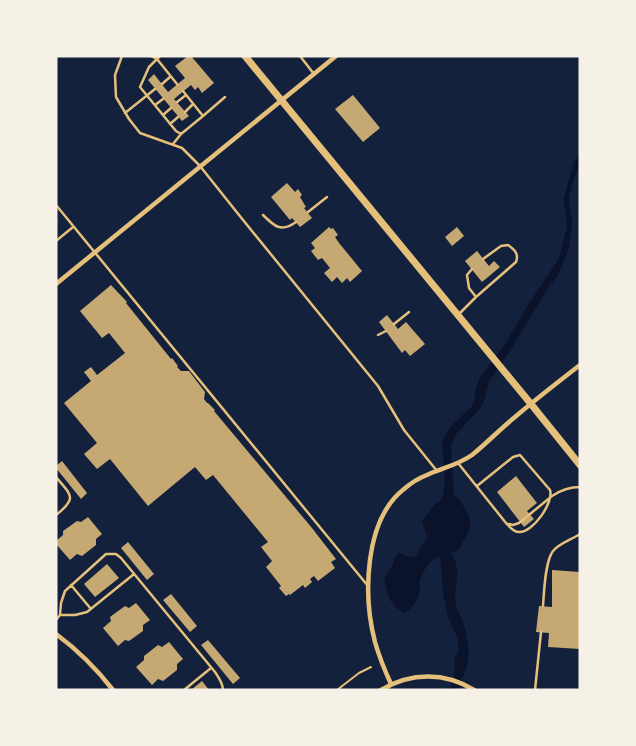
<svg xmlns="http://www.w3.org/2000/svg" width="636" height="746" font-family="Helvetica,sans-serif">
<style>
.water{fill:#0b132b}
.building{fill:#c6a872}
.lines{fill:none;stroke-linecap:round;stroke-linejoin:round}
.path{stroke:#e5c07b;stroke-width:2}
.service{stroke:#e5c07b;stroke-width:2.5}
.minor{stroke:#e5c07b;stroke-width:4.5}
.primary{stroke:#e5c07b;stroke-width:7}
</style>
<rect width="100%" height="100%" fill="#14213d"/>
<path class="water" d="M580 154V165L572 184 569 199 572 222 569 248 558 276 550 285 508 354 489 381 484 402 478 411 457 433 451 446 454 496C459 497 461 502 464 507 477 528 467 532 459 550L451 553C453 556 455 560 456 564 459 575 455 588 455 599 455 608 462 617 464 625 472 651 469 666 458 690H450L455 671 454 659 459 651 457 637 448 617 443 594 440 556C431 558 422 572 420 581 419 584 420 586 420 589 419 599 412 608 405 613 388 604 388 595 384 578L393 564 394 558 399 552 406 556 415 557 427 538 422 521 434 505 442 499 445 484 442 441 450 427 472 406 475 398V391L480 377 506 343 526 308 558 260 564 239 567 225 564 203V198L574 161Z"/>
<path class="building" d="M188 56H191L214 83 202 93 198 87 195 90 191 85 174 99 189 116 182 121 148 80 154 74 168 92 185 78 175 66Z
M353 95 380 128 363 142 335 109Z
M287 183 295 192 298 189 302 195 300 197 306 207 304 208 312 218 300 227 292 218 290 220 271 197Z
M329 227 331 229 333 228 338 235 335 237 339 243 362 271 350 282 347 278 342 283 337 277 332 282 324 273 330 268 322 258 318 260 311 251 315 248 311 243Z
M457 227 464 236 452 246 445 237Z
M477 251 489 266 494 261 500 267 482 282 465 261Z
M111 285 127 302 126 303 171 359 172 358 178 366 177 367 181 371H189L205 392 204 399 207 403H208L215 410 214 411 312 528 336 559 331 562 335 568 318 581 314 576 310 579 312 582 305 588 303 585 290 595 289 594 286 596 279 588 281 586 266 567 272 561 261 547 268 542 213 475 206 480 195 467 148 506 110 459 97 469 84 454 97 443 64 403 91 381 84 372 91 367 97 375 125 353 109 333 102 338 80 311Z
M387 315 398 329 406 322 425 344 410 356 405 350 402 353 379 322Z
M62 461 87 493 81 499 56 468V466Z
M516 476 537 503 527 511 534 519 524 527 497 492Z
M88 517 102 534 96 539V545L82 556 77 554 70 560 56 544V541L63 535V531L77 521 81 522Z
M128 542 154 574 147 580 121 548Z
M107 564 119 578 95 597 84 584Z
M552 570 580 572V649L548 647 549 633 536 632 539 606 552 607Z
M171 594 197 626 190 632 163 600Z
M136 603 150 620 143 625V631L129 641 125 640 118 646 103 628 111 621 110 617 125 606 129 608Z
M208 640 240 678 233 684 201 645Z
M169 642 183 659 177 664V670L163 681 158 679 152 685 136 667 144 660V656L158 645 162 647Z
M202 681 209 690H191Z"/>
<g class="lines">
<path class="path" d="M337 690 359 673 371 667"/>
<path class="service" d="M122 56 115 75 116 97 129 119 140 133 182 148 200 166 239 215 378 386 404 430 437 471
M151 56 157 59 177 84
M160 56 149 67 140 87 176 131 181 134
M300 56 314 74
M162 84 170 77
M183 91 203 116 225 97
M177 102 186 95
M155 105 163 99
M185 112 193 104
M125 113 155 89
M163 115 171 108
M170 124 178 117
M173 144 181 134 203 116
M56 205 368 586
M308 212 327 197
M263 215C274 226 281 233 296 222
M56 241 73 227
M472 269 467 275 469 288 476 297
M459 314 476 297 516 262C519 254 515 250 508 245L501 246 483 259
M394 324 409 312
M378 335 386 331
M458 463 506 523C510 527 513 532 519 532 533 533 554 502 550 490L520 455 513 457 477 486
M56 477C71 495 78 498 56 515
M509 524 513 525 519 523 552 496C561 490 569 487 580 487
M71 585 91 609
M543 606C544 593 545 561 553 551 560 543 571 540 580 534
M60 615H75L87 612 134 574
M56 620 60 615 61 603 65 591 106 554H116L121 558 215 672C219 678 223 683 223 690
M184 690 211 668
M535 690 541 632"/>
<path class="minor" d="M56 284 336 56
M56 634C79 651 96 668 113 690
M391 684C385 671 379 656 375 642 363 596 364 520 404 489 411 483 419 478 427 475 442 468 458 465 472 455 487 443 500 429 515 417 536 399 558 382 580 365
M381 690C411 672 445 672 474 690"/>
<path class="primary" d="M245 56 531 404 580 465"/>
</g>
<rect width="636" height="746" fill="none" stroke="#f6f1e7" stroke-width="115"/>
</svg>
